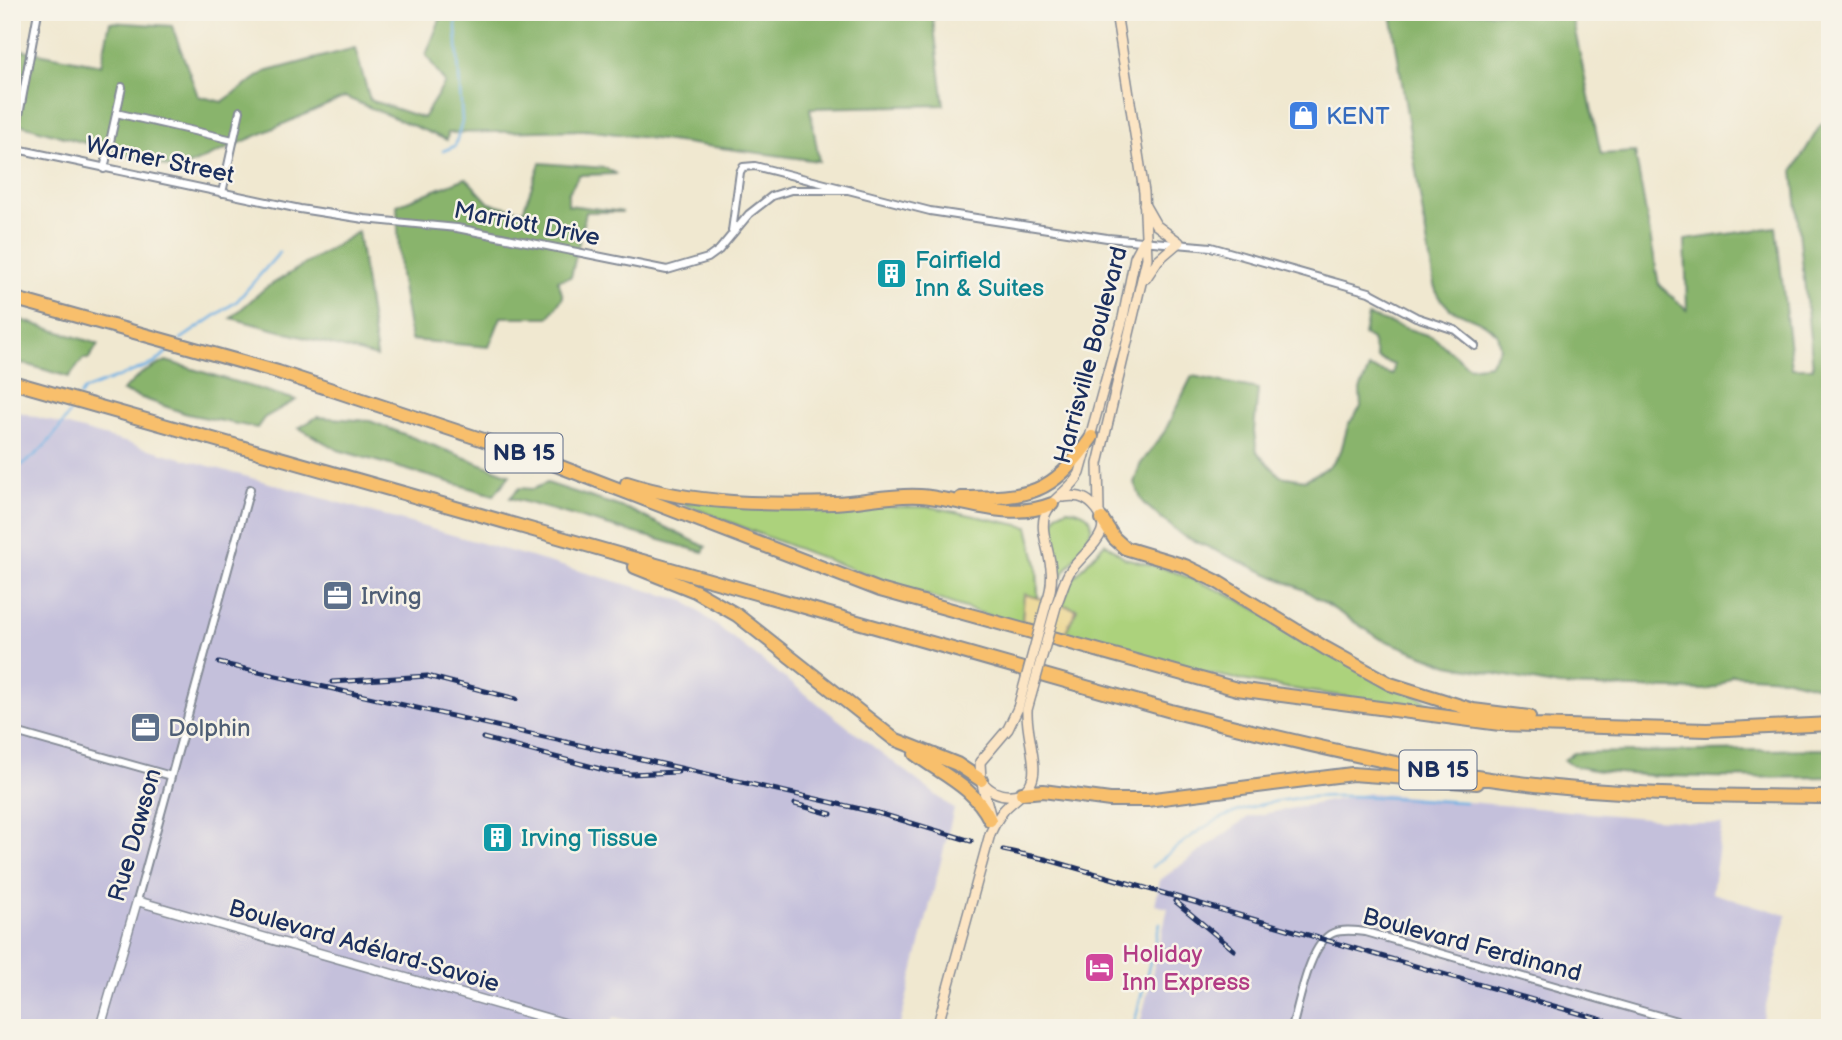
<svg xmlns="http://www.w3.org/2000/svg" width="1842" height="1040" font-family="'Balsamiq Sans',sans-serif">
<style>
.industrial{fill:#c4c0db}
.green{fill:#acd27c;stroke:#64806d;stroke-width:2}
.forest{fill:#89b46c;stroke:#527265;stroke-width:2}
.sand{fill:#eeda9e;stroke:#84847e;stroke-width:2}
.lines{fill:none;stroke-linecap:round;stroke-linejoin:round}
.stream{stroke:#6fb1e4;stroke-width:2.5}
.minor-casing{stroke:#868c97;stroke-width:10}
.tertiary-casing{stroke:#868c97;stroke-width:11}
.secondary-casing{stroke:#868c97;stroke-width:12}
.motorway-casing{stroke:#868c97;stroke-width:16}
.minor{stroke:#fff;stroke-width:6}
.tertiary{stroke:#fff;stroke-width:8}
.secondary{stroke:#fce5c4;stroke-width:9}
.motorway{stroke:#f8bf6c;stroke-width:12}
.rail-casing{stroke:#1b2f5e;stroke-width:5}
.rail{stroke:#f7f3e8;stroke-width:2.5;stroke-dasharray:8;stroke-linecap:butt}
.secondary-bridge-casing{stroke:#868c97;stroke-width:12;stroke-linecap:butt}
.secondary-bridge{stroke:#fce5c4;stroke-width:9}
.labels{text-anchor:middle;dominant-baseline:central;stroke-width:5;stroke-linejoin:round;paint-order:stroke}
.shield{fill:#f7f3e8;stroke:#5d6a87;stroke-width:2}
.shield-label{font-size:23px;font-weight:bold;fill:#1b2f5e}
.shop-label{font-size:24px;fill:#366cbe;stroke:#f7f3e8;text-anchor:start}
.street-label{font-size:24px;fill:#1b2f5e;stroke:#f7f3e8}
.culture-label{font-size:24px;fill:#0d838f;stroke:#f7f3e8;text-anchor:start}
.service-label{font-size:24px;fill:#4e5e75;stroke:#f7f3e8;text-anchor:start}
.hotel-label{font-size:24px;fill:#b23c85;stroke:#f7f3e8;text-anchor:start}
</style>
<rect width="100%" height="100%" fill="#f7f3e8"/>
<filter id="ink" filterUnits="userSpaceOnUse"><feTurbulence type="fractalNoise" baseFrequency=".0143" numOctaves="2"/><feDisplacementMap in="SourceGraphic" scale="14" xChannelSelector="R" yChannelSelector="G"/><feConvolveMatrix kernelMatrix="1 2 1 2 8 2 1 2 1" color-interpolation-filters="sRGB"/></filter>
<filter id="wash" filterUnits="userSpaceOnUse"><feTurbulence type="fractalNoise" baseFrequency=".00686" numOctaves="4" result="noise"/><feDisplacementMap in="SourceGraphic" scale="28" xChannelSelector="R" yChannelSelector="G"/><feGaussianBlur stdDeviation="1.57" result="paint"/><feColorMatrix in="noise" values="0 0 0 0 0 0 0 0 0 0 0 0 0 0 0 0 0 1.4 0 .05"/><feComposite in="paint" operator="in"/></filter>
<g filter="url(#wash)">
<rect width="100%" height="100%" fill="#f0e8d0"/>
<path class="industrial" d="M12 410 685 601 954 809 899 1028H655L614 1017 610 1028H12Z
M1370 793 1722 825 1712 893 1787 915 1761 1028H1139L1168 908 1155 905 1160 880 1248 817Z"/>
<path class="green" d="M677 501 795 506 932 507 1028 527 1037 565 1038 598 1024 595 1076 609 1062 605 1072 580 1105 543 1125 558 1170 570 1228 594 1435 706C1418 711 1362 699 1341 696 1111 666 890 588 677 501Z
M1067 509C1121 514 1070 561 1060 578L1055 577 1050 532 1057 514Z"/>
<path class="forest" d="M443 12H932L944 105 810 108 819 161 587 130 448 133 447 140 345 97 178 170 12 122V48L101 65 110 22 172 26 198 96 222 102 265 72 355 48 370 100 423 118 445 83 426 55Z
M1571 12 1601 154 1635 152 1659 285 1687 310 1685 240 1776 227 1792 368H1813L1793 171 1820 126 1830 119V690L1784 678 1732 675 1717 687 1707 690 1559 686 1449 665 1381 639 1304 590 1183 536 1143 503 1134 483 1140 465 1165 431 1192 376 1258 389 1254 432 1257 452 1280 476 1305 480 1329 467 1341 451 1348 425 1361 407 1360 390 1369 368 1393 375 1394 365 1377 358 1372 340 1364 335 1368 316 1433 337 1469 367 1490 364 1500 348 1497 333 1485 324 1450 309 1438 296 1434 285 1391 13Z
M540 163 605 168 617 174 579 175 568 194V205L623 212H586L571 277 558 280 563 297 549 317H501L489 347 411 340 400 275 397 205 466 178 489 203 523 211Z
M358 232 377 357 231 318 264 289Z
M12 317 98 344 89 359H83L69 377 12 360Z
M166 361 296 400 264 418 257 428 187 414 122 391 142 373Z
M317 417 370 421 510 475 494 495 338 450 299 428Z
M547 483 630 510 706 547 703 552 510 498 519 488 533 489Z
M1830 749V777C1792 777 1582 782 1564 760L1574 753Z"/>
<path class="sand" d="M1024 594 1077 609 1065 633 1022 621Z"/>
<g class="lines">
<path class="stream" d="M443 151 455 146 462 121 455 12
M181 339 237 301 280 252
M80 396 84 390 155 363 171 348
M12 471C41 455 58 433 74 405
M1152 867C1172 852 1191 834 1212 823 1288 782 1383 799 1465 802
M1133 1028 1160 923"/>
</g>
</g>
<g filter="url(#ink)">
<g class="lines">
<defs>
<path id="minor" d="M151 12H176
M116 113 233 140
M12 148 300 209 364 219 457 228 667 270 708 258 719 250 749 214 772 196 791 190H849
M13 148 38 12
M104 169 122 87
M222 193 240 111
M732 231 740 172 743 167 755 166 930 211 1107 238 1211 247 1369 292 1416 317 1455 330 1475 346
M12 731 171 776
M137 901 250 489
M1292 1028C1299 1005 1309 943 1333 933 1343 929 1356 931 1366 932L1701 1028"/>
<path id="tertiary" d="M100 1028 137 901 581 1028"/>
<path id="secondary" d="M1144 204 1156 225 1179 242 1158 260 1146 278
M1099 511 1098 464 1147 258 1144 192 1116 12
M1047 601C1061 565 1037 537 1045 515 1051 498 1072 490 1080 473L1123 318 1135 257 1144 240
M1057 603C1061 593 1064 582 1069 573 1082 552 1121 532 1093 505 1084 496 1075 495 1063 497
M983 783C994 795 1006 798 1021 793
M991 818 981 780 980 762 1008 729 1018 708
M937 1028 990 834C994 825 998 817 1004 810 1014 799 1030 791 1033 777 1037 762 1026 732 1027 710"/>
<path id="motorway" d="M12 298 278 372 535 457 880 590 1237 689 1500 724 1707 730 1830 724
M12 382 1171 711C1298 743 1424 774 1555 787 1646 796 1738 796 1830 797
M627 483C692 504 766 505 834 503 863 502 891 494 920 496 965 499 1007 522 1052 504
M961 498C1029 497 1050 497 1092 437
M1102 519 1114 538 1125 548 1185 566 1216 581 1325 648 1390 684 1473 710 1529 717
M635 567 695 591 737 615 894 739 957 764 981 780
M915 754C943 775 974 787 990 820
M1022 793 1043 791 1110 800H1147L1352 774 1477 783"/>
</defs>
<use href="#minor" class="minor-casing"/>
<use href="#tertiary" class="tertiary-casing"/>
<use href="#secondary" class="secondary-casing"/>
<use href="#motorway" class="motorway-casing"/>
<use href="#minor" class="minor"/>
<use href="#tertiary" class="tertiary"/>
<use href="#secondary" class="secondary"/>
<use href="#motorway" class="motorway"/>
<defs>
<path id="rail" d="M219 663 878 813 971 841
M332 682 427 676 516 699
M483 738 608 771 630 774 678 772
M795 804 831 814
M1003 850 1045 859 1630 1028
M1175 901 1234 950"/>
</defs>
<use href="#rail" class="rail-casing"/>
<use href="#rail" class="rail"/>
<defs>
<path id="secondary-bridge" d="M1018 708 1047 601
M1027 710 1057 603"/>
</defs>
<use href="#secondary-bridge" class="secondary-bridge-casing"/>
<use href="#secondary-bridge" class="secondary-bridge"/>
</g>
</g>
<defs>
<symbol id="shop-square" viewBox="-11 -11 22 22"><rect x="-9" y="-9" width="18" height="18" rx="4" fill="#3f7fe0" stroke="#f7f3e8"/><path d="M-5-2.5h2.3a2.7 3.5 0 0 1 5.4 0H5L5.5 6h-11ZM-1.5-2.5h3a1.5 2.3 0 0 0-3 0Z" fill="#fff"/></symbol>
<symbol id="building-square" viewBox="-11 -11 22 22"><rect x="-9" y="-9" width="18" height="18" rx="4" fill="#0f9aa8" stroke="#f7f3e8"/><path d="M-4-6H4V6H1V3H-1V6H-4ZM-2.5-4.3h1.7v1.8h-1.7ZM.8-4.3h1.7v1.8H.8ZM-2.5-1h1.7V.8h-1.7ZM.8-1h1.7V.8H.8Z" fill="#fff"/></symbol>
<symbol id="office-square" viewBox="-11 -11 22 22"><rect x="-9" y="-9" width="18" height="18" rx="4" fill="#5c6f8a" stroke="#f7f3e8"/><path d="M-6-3h4V-5.5h4V-3h4V5H-6ZM-1-4.5V-3h2v-1.5ZM-6 0V1H6V0Z" fill="#fff"/></symbol>
<symbol id="hotel-square" viewBox="-11 -11 22 22"><rect x="-9" y="-9" width="18" height="18" rx="4" fill="#d1479c" stroke="#f7f3e8"/><path d="M-6-4.5h1.5V1H6V5H4.5V3h-9V5H-6ZM-4 0a1.8 1.8 0 1 1 3.6 0ZM.5 0V-2.5h3Q6-2.5 6 0Z" fill="#fff"/></symbol>
</defs>
<g fill-rule="evenodd">
<use href="#shop-square" x="1286" y="98" width="35" height="35"/>
<use href="#building-square" x="874" y="256" width="35" height="35"/>
<use href="#office-square" x="320" y="578" width="35" height="35"/>
<use href="#office-square" x="128" y="710" width="35" height="35"/>
<use href="#building-square" x="480" y="820" width="35" height="35"/>
<use href="#hotel-square" x="1082" y="950" width="35" height="35"/>
</g>
<g class="labels">
<g class="shield">
<rect x="485.5" y="433.5" width="77" height="39" rx="5"/>
<rect x="1399.5" y="750.5" width="77" height="39" rx="5"/>
</g>
<g class="shield-label">
<text x="524" y="453">NB 15</text>
<text x="1438" y="770">NB 15</text>
</g>
<g class="shop-label">
<text x="1326" y="116">KENT</text>
</g>
<g class="street-label">
<text transform="translate(160 160) rotate(12)">Warner Street</text>
<text transform="translate(527 224) rotate(11)">Marriott Drive</text>
<text transform="translate(1091 355) rotate(-75)">Harrisville Boulevard</text>
<text transform="translate(135 835) rotate(-74)">Rue Dawson</text>
<text transform="translate(1472 945) rotate(15)">Boulevard Ferdinand</text>
<text transform="translate(364 946) rotate(16)">Boulevard Adélard-Savoie</text>
</g>
<g class="culture-label">
<text x="915" y="260">Fairfield<tspan x="915" dy="28">Inn &amp; Suites</tspan></text>
<text x="521" y="838">Irving Tissue</text>
</g>
<g class="service-label">
<text x="361" y="596">Irving</text>
<text x="168" y="728">Dolphin</text>
</g>
<g class="hotel-label">
<text x="1122" y="954">Holiday<tspan x="1122" dy="28">Inn Express</tspan></text>
</g>
</g>
<rect width="1842" height="1040" fill="none" stroke="#f7f3e8" stroke-width="42"/>
</svg>
